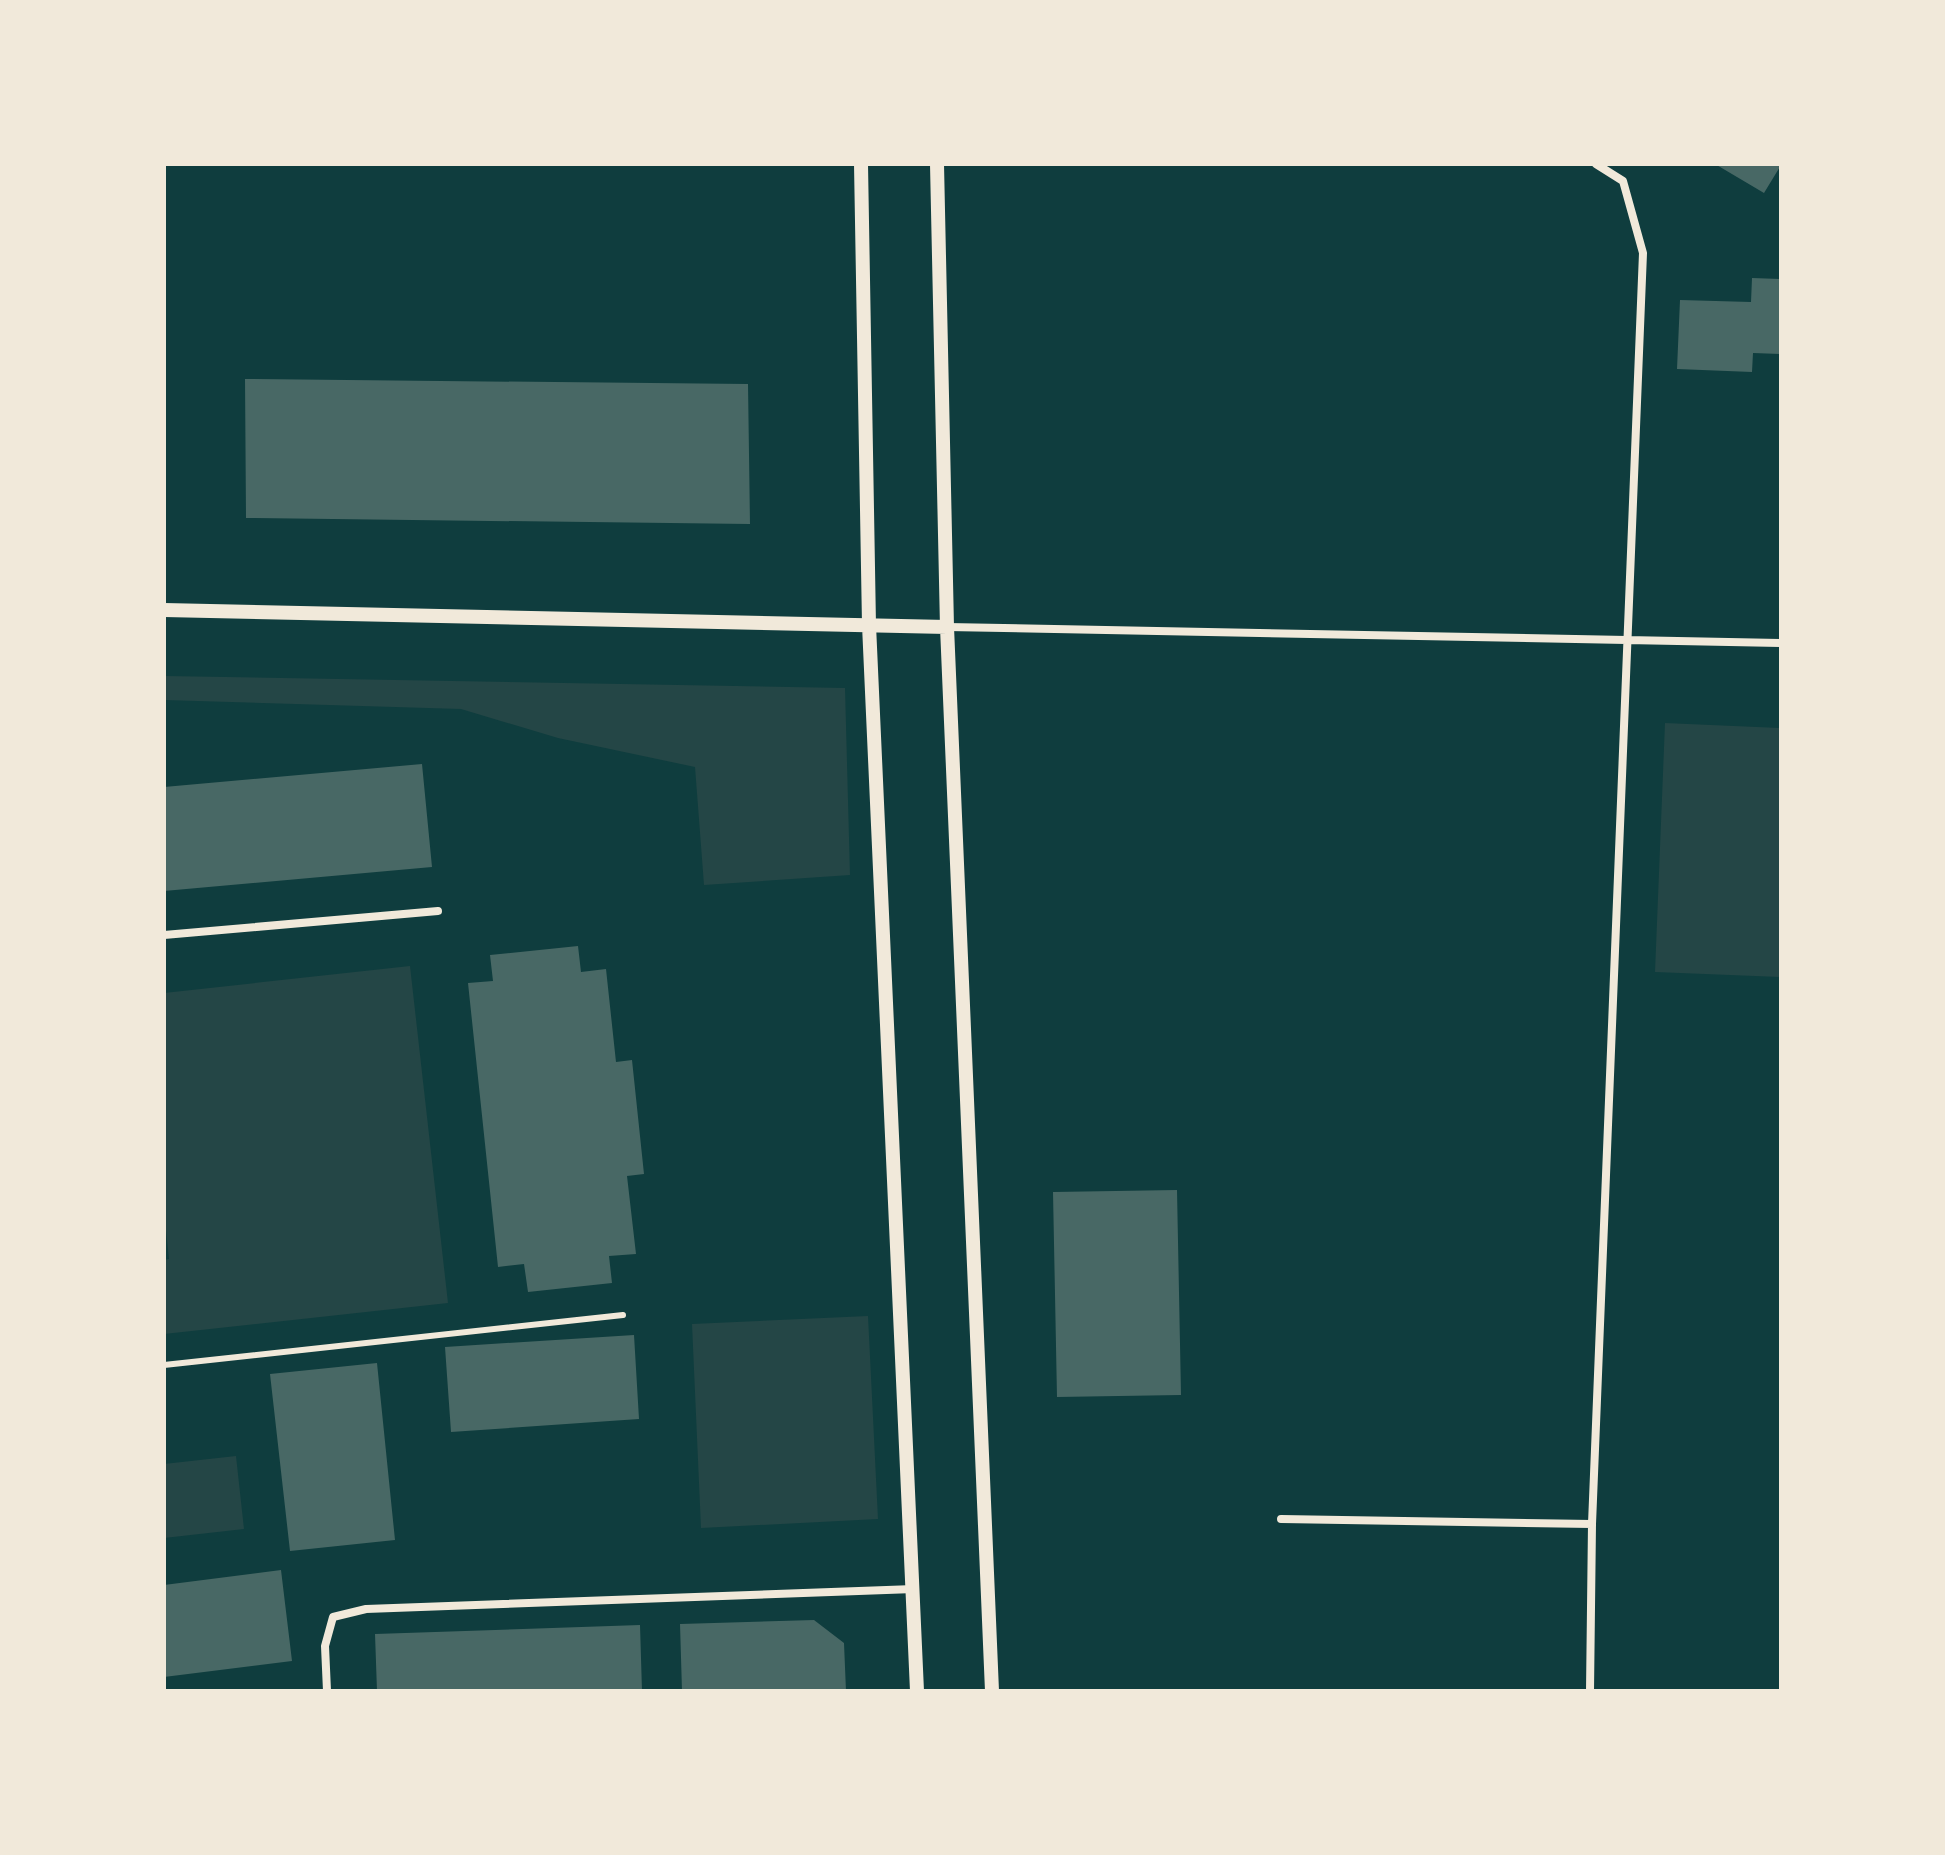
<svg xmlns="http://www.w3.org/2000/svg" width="1945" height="1855" font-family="'PT Sans',sans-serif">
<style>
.green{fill:#244646}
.building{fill:#486865}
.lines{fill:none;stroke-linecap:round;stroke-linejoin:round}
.service{stroke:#f1e9da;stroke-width:6}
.minor{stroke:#f1e9da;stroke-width:8}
.tertiary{stroke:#f1e9da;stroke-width:14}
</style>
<rect width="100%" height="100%" fill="#0f3d3e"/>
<path class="green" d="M164 676 845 688 850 875 704 885 695 767 558 738 461 709 164 700Z
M1665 723 1781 728V977L1655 972Z
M410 966 448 1303 164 1334V1260L169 1259 164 1212V993Z
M868 1316 878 1519 701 1528 692 1324Z
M236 1456 244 1529 164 1538V1464Z"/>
<path class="building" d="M1715 164H1781V165L1764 193Z
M1752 278 1781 279V354L1753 353 1752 372 1677 369 1680 300 1751 302Z
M245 379 748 384 750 524 246 518Z
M422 764 432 867 164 891V787Z
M578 946 581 972 606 969 616 1062 632 1060 644 1174 627 1176 636 1254 609 1256 612 1283 528 1292 524 1264 498 1267 468 983 493 981 490 955Z
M1177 1190 1181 1395 1057 1397 1053 1192Z
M634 1335 639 1419 451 1432 445 1347Z
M377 1363 395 1540 290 1551 270 1374Z
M281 1570 292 1661 164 1677V1585Z
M814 1620 844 1643 846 1691H682L680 1624Z
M640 1625 642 1691H377L375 1634Z"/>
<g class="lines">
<path class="service" d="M164 1365 623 1315"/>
<path class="minor" d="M947 627 1781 643
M164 935 438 911
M1281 1519 1592 1524
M327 1691 325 1646 333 1617 366 1609 914 1589
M1590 1691 1592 1524 1643 253 1623 181 1596 164"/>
<path class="tertiary" d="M861 164 869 625 917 1691
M937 164 947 627 992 1691
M164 610 947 627"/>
</g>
<rect width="1945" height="1855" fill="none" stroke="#f1e9da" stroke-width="332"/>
</svg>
